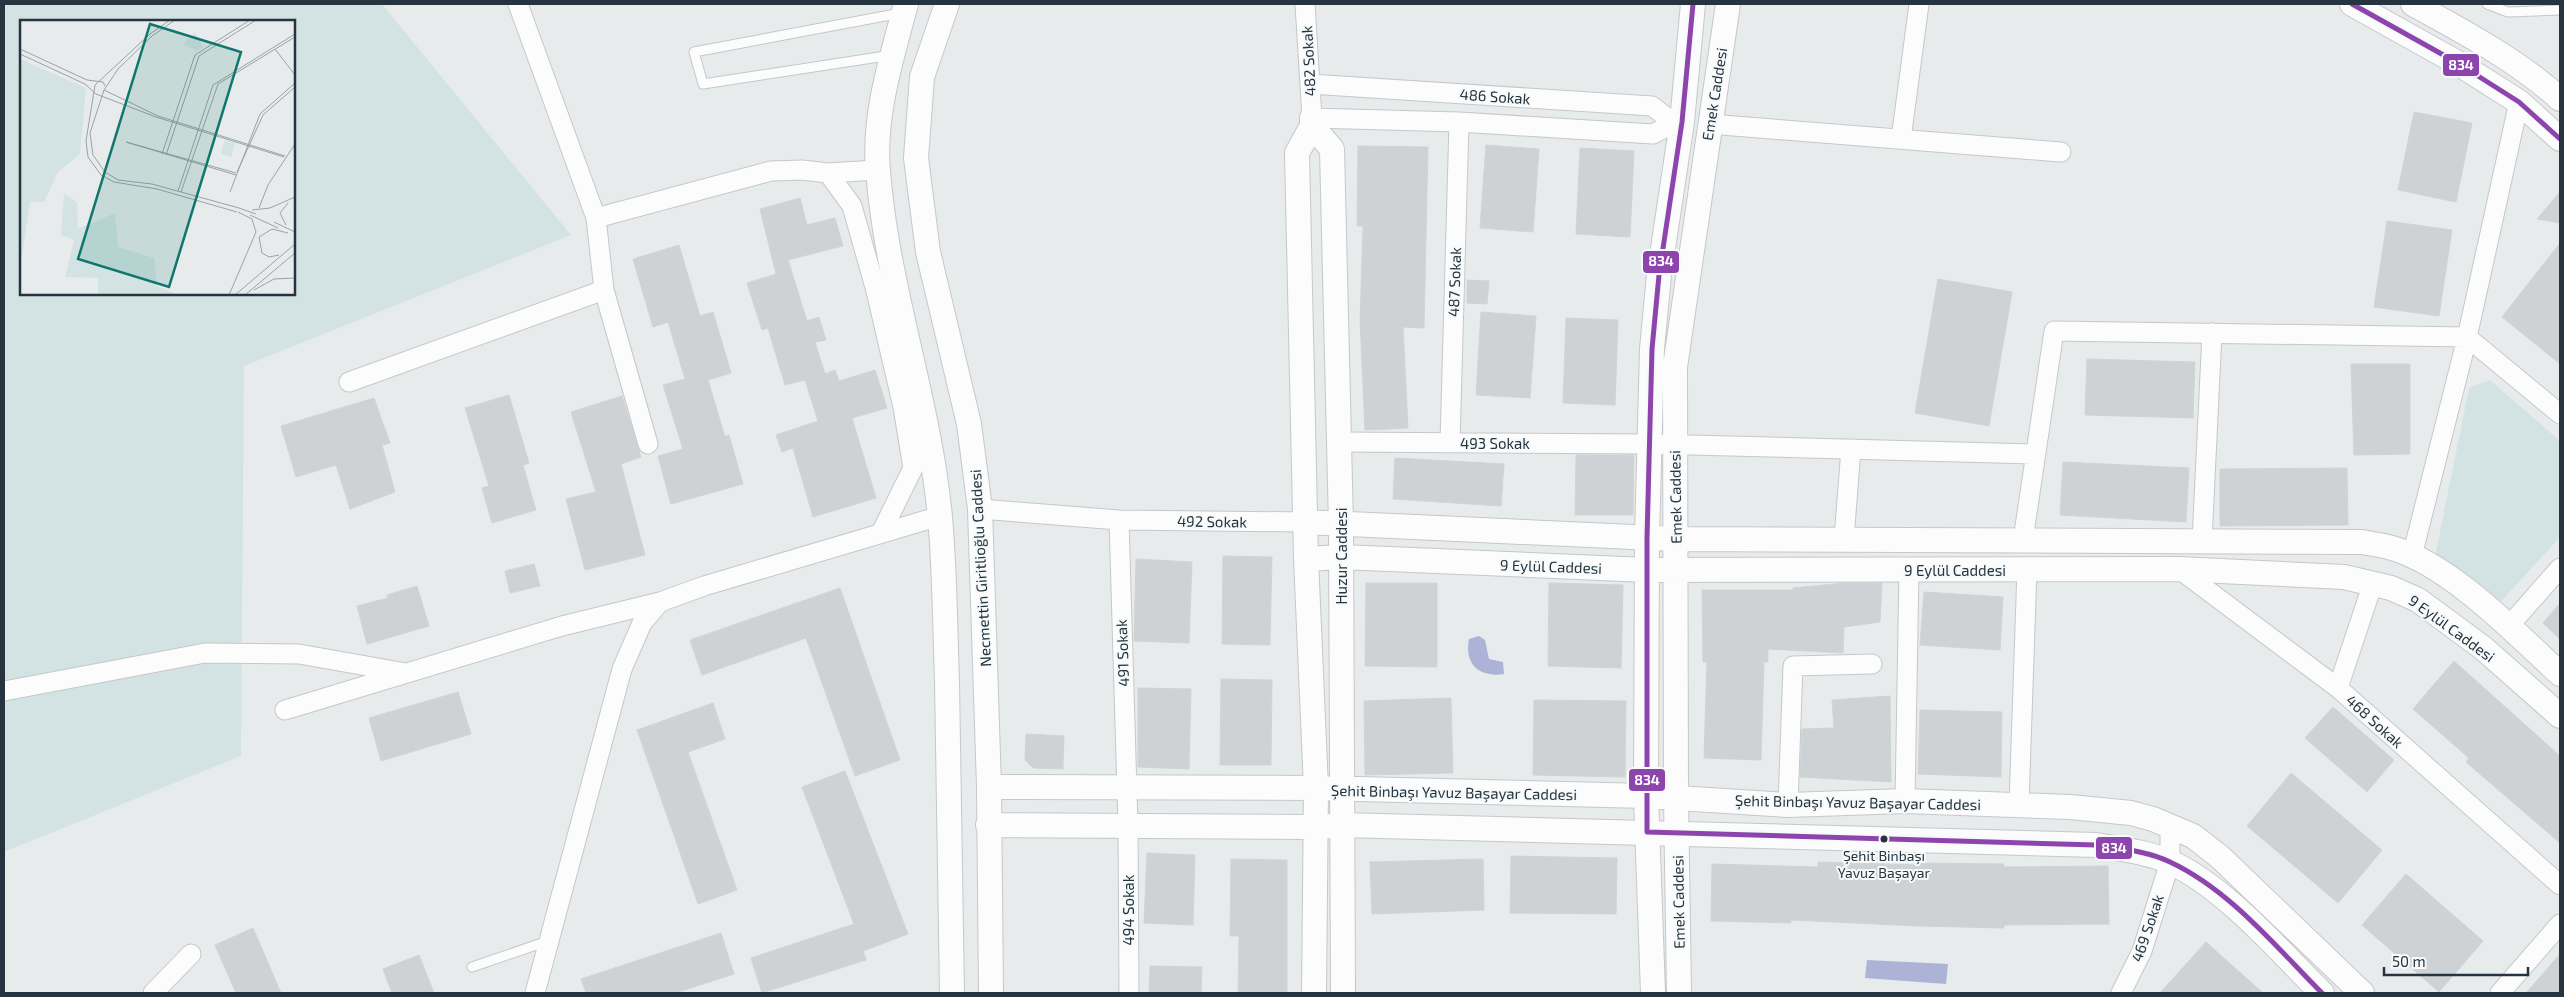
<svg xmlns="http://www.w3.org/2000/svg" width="2564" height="997" font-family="'Exo 2',sans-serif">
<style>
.green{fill:#d3e3e3;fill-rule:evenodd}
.water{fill:#acb3d7}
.building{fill:#cfd2d4;stroke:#d1d4d5}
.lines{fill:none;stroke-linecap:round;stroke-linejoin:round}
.service-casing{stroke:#c5c8c9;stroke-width:11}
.minor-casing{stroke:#c5c8c9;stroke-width:21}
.tertiary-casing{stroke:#c5c8c9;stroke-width:26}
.service{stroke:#fcfcfc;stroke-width:9}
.minor{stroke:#fcfcfc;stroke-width:19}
.tertiary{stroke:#fcfcfc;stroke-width:24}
.bus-1-casing{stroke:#f7fafa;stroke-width:9}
.bus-1{stroke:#8e44ad;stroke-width:5}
.bus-dot{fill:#26343f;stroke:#f7fafa;stroke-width:2}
.labels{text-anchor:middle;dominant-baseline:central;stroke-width:4;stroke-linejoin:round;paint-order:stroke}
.bus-label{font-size:14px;fill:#26343f;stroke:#f7fafa}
.street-label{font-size:15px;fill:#26343f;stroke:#f7fafa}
.inset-road{fill:none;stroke:#9aa2a7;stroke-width:1}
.view{fill:#0f766e;fill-opacity:0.15;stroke:#0f766e;stroke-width:2.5}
.inset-edge{fill:none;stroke:#26343f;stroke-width:2.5}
.line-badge{stroke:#f7fafa;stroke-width:2}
.badge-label{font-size:14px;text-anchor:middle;font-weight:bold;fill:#fff}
</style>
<rect width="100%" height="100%" fill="#e8ebec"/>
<path class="green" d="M4 4H382L571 235 244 366 241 756 4 852ZM21 21H294V294H21Z
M2490 380 2560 441V537L2498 605 2435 557 2469 388Z"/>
<path class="water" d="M1479 636 1485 640 1489 659 1503 662 1504 674C1479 678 1464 664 1469 639Z
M1867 960 1948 964 1946 984 1865 978Z"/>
<path class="building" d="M2414 112 2472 123 2456 202 2398 190Z
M1486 145 1539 149 1533 232 1480 228Z
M1358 146 1428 147 1424 328 1403 327 1408 428 1365 430 1360 320 1363 226H1357Z
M1580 148 1634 151 1630 237 1576 234Z
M2560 192V223L2537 219Z
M800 198 807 225 835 218 843 246 788 260 807 321 819 317 826 340 815 342 825 374 835 370 839 381 875 370 887 408 852 418 876 498 813 517 793 448 782 452 776 435 818 421 805 380 785 385 768 328 762 330 747 283 776 274 760 209Z
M2387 221 2452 230 2439 316 2374 307Z
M2560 243V364L2502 317Z
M679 245 700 316 713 312 731 373 708 380 725 437 729 435 743 484 671 504 658 456 683 449 663 385 685 379 668 322 653 327 633 259Z
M1938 279 2012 292 1989 426 1915 413Z
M1467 280 1489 281 1487 304 1467 303Z
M1481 312 1536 316 1530 398 1476 395Z
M1566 318 1618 320 1615 405 1563 403Z
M2087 359 2195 362 2193 418 2085 415Z
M2351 364H2410V454L2354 455Z
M509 395 529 463 523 465 536 510 492 523 482 488 489 486 465 408Z
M622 396 641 457 621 464 645 555 585 570 566 499 596 492 571 412Z
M374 398 390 443 382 445 395 492 350 509 336 465 296 477 281 426Z
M1576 455H1634L1633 515H1575Z
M1395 458 1504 464 1501 506 1393 499Z
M2063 462 2189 468 2186 522 2060 515Z
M2347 468 2348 525 2220 526V469Z
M1223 556 1272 557 1270 645 1222 644Z
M1136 559 1192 562 1189 643 1134 641Z
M534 564 540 586 510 593 505 571Z
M1366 583H1437V667L1365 666Z
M1549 583 1623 585 1621 668 1548 666Z
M1845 583H1882L1880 622 1844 627 1843 653 1768 649V662H1764L1761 760 1704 758 1707 662H1703L1702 590H1793V588Z
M417 586 429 626 367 644 357 606 388 598 387 595Z
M840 588 900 760 855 776 806 638 702 675 690 640Z
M1924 592 2003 597 2000 650 1920 645Z
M2560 603V639L2543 623Z
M2454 661 2560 756V843L2466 762 2469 758 2413 709Z
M1221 679 1272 680 1271 765H1220Z
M1138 688 1191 689 1189 769 1138 767Z
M458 692 471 734 381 761 369 718Z
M1890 696 1891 782 1800 777 1802 729 1834 728 1832 700Z
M1451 698 1453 773 1365 775 1364 701Z
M1534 700 1626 701 1625 777 1533 775Z
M713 703 725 739 688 752 737 890 698 904 637 730Z
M2333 707 2394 760 2367 792 2305 738Z
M1920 710 2002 712 2001 777 1918 774Z
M1026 734 1064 736 1063 769 1033 768 1025 760Z
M845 771 908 934 863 951 866 960 762 993 751 958 854 924 802 787Z
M2291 773 2382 850 2338 903 2247 826Z
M1147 853 1195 855 1193 925 1144 923Z
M1511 856 1617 858 1616 914 1510 913Z
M1231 859 1287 860V993H1238L1239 936H1230Z
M1483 859 1484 910 1372 914 1370 862Z
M1818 862 1918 865V863L2004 864V867L2108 866 2109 924 2004 925V928L1918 926 1791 920V923L1711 921 1712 864 1818 867Z
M2406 874 2483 941 2439 992 2362 925Z
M253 928 281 993H236L215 945Z
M721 933 734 974 675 993H586L581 979Z
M2206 942 2263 993H2160Z
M2560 954V993H2526Z
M419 955 434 993H392L383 969Z
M1150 966 1202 967 1201 993H1149Z"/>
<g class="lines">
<defs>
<path id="service" d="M2487 4 2508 12 2560 10
M892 55 703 84 694 52 901 13
M472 967 548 941"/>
<path id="minor" d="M518 4 596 218 771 171 802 170 828 173 877 170
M1305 4 1312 118 1459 122 1653 134 1674 123 1682 122
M1310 84 1652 106 1674 123
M1709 124 2061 152
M1901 139 1919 4
M828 173 852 206 876 291 903 407 913 468 881 533
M604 290 648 444
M349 382 604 290 596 218
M1339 442 1651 444 2036 454
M1450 442 1459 122
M980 509 1119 520 1305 522
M1119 520 1128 826 1129 993
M1844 539 1851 449
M2023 540 2054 331 2467 337 2560 414
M2202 541 2212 333
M2412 556 2466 342 2519 102
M2179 569 2338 688 2560 885
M2509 626 2560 568
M2338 688 2373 583
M4 691 205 653 299 654 406 673
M285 710 562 626 660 602
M1905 801 1909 570
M2019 804 2027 569
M1788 805 1793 666 1872 664
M153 993 191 954
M535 993 622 669 642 623 660 602 704 586 940 516
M2121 993 2142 951 2170 862V825
M2500 993 2560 924"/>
<path id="tertiary" d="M906 4C892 57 873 115 878 171 887 288 929 400 940 517 945 572 945 627 947 682 949 786 951 890 952 993
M947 4 922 77 916 158 928 252 969 424 980 509 989 787 991 993
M2352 4 2456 62 2519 102 2560 139
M2413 4C2464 32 2517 60 2560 99
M1312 118V126L1297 153 1306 559 1316 788 1314 993
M1312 126 1332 149 1341 525 1343 993
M1305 522 1676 539 2362 542C2372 544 2382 545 2392 548 2449 564 2516 633 2560 674
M1306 559 1341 557 1647 570 2179 569 2344 577 2391 588 2418 600 2483 648 2560 716
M989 787 1316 788 1646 796 1788 805 1905 801 2070 807 2131 813 2153 819 2193 836 2220 857 2362 993
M988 825 1316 827 1343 825 2096 845C2120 849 2148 852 2170 862 2225 887 2279 951 2322 993
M1653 993 1646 796 1647 538 1652 349 1659 275 1682 122 1693 4
M1679 993 1676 798 1675 367 1728 4"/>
</defs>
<use href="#service" class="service-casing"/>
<use href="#minor" class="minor-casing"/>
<use href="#tertiary" class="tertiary-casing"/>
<use href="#service" class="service"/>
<use href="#minor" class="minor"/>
<use href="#tertiary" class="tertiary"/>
<defs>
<path id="bus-1" d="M1693 4 1682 122 1659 275 1652 349 1647 538V832L2096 845C2121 849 2147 851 2170 862 2230 890 2276 947 2322 993
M2352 4 2456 62 2519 102 2560 139"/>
</defs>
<use href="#bus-1" class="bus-1-casing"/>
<use href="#bus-1" class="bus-1"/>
</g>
<circle class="bus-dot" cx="1884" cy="839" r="4.5"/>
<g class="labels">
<g class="bus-label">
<text x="1884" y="855">Şehit Binbaşı<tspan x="1884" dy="17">Yavuz Başayar</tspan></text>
</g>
<g class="street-label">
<text transform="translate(1308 61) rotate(-93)">482 Sokak</text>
<text transform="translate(1714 94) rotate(-81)">Emek Caddesi</text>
<text transform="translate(1495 96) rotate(4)">486 Sokak</text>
<text transform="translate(1454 282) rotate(-88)">487 Sokak</text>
<text x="1495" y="443">493 Sokak</text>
<text transform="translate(1675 497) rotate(-91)">Emek Caddesi</text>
<text transform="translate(1212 521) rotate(1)">492 Sokak</text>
<text transform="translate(1341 556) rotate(-90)">Huzur Caddesi</text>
<text transform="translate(1551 566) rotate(2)">9 Eylül Caddesi</text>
<text transform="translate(980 568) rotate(-93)">Necmettin Giritlioğlu Caddesi</text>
<text x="1955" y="570">9 Eylül Caddesi</text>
<text transform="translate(2452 628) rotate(36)">9 Eylül Caddesi</text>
<text transform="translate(1122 653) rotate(-92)">491 Sokak</text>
<text transform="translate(2375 721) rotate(42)">468 Sokak</text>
<text transform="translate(1454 792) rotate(1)">Şehit Binbaşı Yavuz Başayar Caddesi</text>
<text transform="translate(1858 802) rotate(1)">Şehit Binbaşı Yavuz Başayar Caddesi</text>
<text transform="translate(1678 902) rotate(-91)">Emek Caddesi</text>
<text transform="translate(1128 910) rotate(-90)">494 Sokak</text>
<text transform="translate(2147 928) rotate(-71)">469 Sokak</text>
</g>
</g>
<g transform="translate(20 20)">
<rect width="275" height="275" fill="#e8ebec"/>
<path d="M175 13 183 27 177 31 163 24ZM0 39 66 68 60 134 38 152 24 182H10L0 248ZM205 120 215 123 211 137 201 134ZM44 174 57 182 58 209 95 193 98 227 134 238 137 266 159 275H78V258L45 257 54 220 41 215Z" fill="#d3e3e3"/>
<path class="inset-road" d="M150 0 130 14 75 65 66 121 68 137 81 155 94 162 137 169 217 192M155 0 132 16 98 49 84 70 70 113 73 135 85 152 98 160 132 164 219 188M0 29 67 60 83 62 85 66M255 29 275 55M0 34 65 64 76 74 136 97 264 137M84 70 138 96 265 136M106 122 216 155M106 122 216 153M142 134 175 35 230 0M146 135 179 36 236 0M217 152 243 95 275 67M158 171 193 65 275 14M161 172 198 64 275 17M210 172 240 94 275 63M219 188 236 194M239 188 248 165 275 124M232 190 250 188 275 177M230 195 258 208M254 202 275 212M266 205 260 193 268 183M259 235 249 237 242 233 239 217 252 209 268 213M234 270 254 259 275 258M209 275 236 212 232 199 218 192M215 275 275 224M225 275 275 233"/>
<path class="view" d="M130 4 221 32 149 267 58 239Z"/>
<rect width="275" height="275" class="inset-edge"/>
</g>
<g class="line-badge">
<rect x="2442" y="53" width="38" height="24" rx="5" fill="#8e44ad"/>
<rect x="1642" y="250" width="38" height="24" rx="5" fill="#8e44ad"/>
<rect x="1628" y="768" width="38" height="24" rx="5" fill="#8e44ad"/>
<rect x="2095" y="836" width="38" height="24" rx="5" fill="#8e44ad"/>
</g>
<g class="badge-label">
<text x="2461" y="70">834</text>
<text x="1661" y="266">834</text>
<text x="1647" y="785">834</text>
<text x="2114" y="853">834</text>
</g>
<rect width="2564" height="997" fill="none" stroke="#26343f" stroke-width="10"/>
<path d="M2384 967v8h144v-8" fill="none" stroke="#26343f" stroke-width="2.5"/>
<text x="2392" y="967" font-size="15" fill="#26343f" stroke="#f7fafa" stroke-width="4" paint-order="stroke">50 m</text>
</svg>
